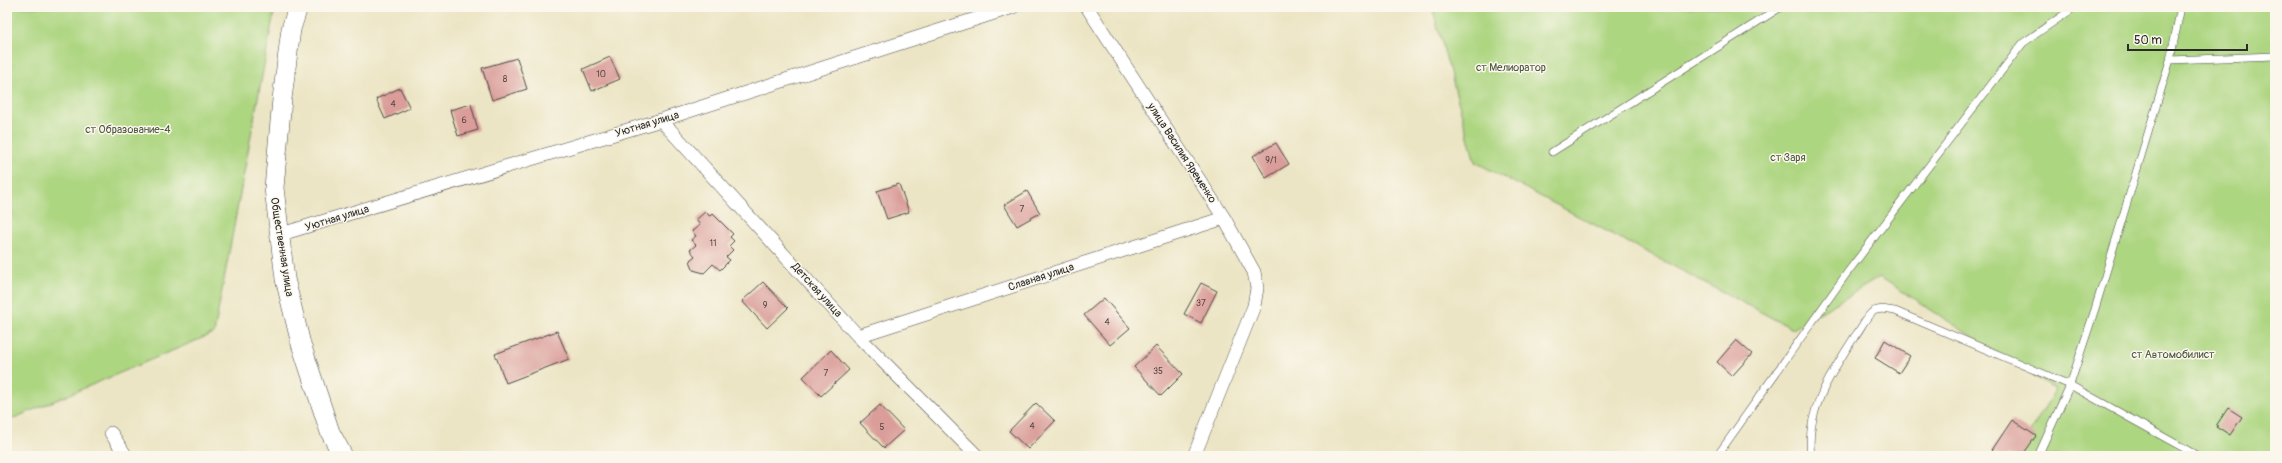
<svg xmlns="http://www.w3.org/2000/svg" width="2282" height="463" font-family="Pangolin,sans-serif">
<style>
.green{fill:#add681;stroke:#6c8056}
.building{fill:#da9d99}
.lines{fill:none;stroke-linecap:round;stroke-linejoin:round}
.lane-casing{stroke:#484742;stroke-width:8}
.street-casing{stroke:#484742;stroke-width:14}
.secondary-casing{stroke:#484742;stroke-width:20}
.lane{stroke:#fff;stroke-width:7}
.street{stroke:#fff;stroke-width:13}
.secondary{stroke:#fff;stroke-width:19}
.labels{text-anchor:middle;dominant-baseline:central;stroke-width:3;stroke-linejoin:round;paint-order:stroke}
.number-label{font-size:9px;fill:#574846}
.park-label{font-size:11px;fill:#4c5640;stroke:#fbf7ec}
.street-label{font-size:11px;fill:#2b2b2b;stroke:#fbf7ec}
</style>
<rect width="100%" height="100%" fill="#fbf7ec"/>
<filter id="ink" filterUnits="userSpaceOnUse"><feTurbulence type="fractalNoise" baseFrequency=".025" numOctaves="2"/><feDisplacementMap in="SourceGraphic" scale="8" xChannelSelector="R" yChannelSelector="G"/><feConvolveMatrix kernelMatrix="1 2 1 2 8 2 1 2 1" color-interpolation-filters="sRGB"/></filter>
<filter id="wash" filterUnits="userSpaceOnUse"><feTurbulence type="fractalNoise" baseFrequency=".012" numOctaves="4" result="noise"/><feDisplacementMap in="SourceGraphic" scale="16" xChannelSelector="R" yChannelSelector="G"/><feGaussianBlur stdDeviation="0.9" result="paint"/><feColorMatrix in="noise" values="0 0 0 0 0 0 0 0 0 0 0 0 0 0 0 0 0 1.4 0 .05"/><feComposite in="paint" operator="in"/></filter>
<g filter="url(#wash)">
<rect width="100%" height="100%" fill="#ece5c5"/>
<path class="green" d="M7 7H275L214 333 7 421Z
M1432 7H2275V456H2016L2055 390 1880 277 1793 329 1475 162Z"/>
<g id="blocks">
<path class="building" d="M610 57 620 79 592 91 583 69Z
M517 58 527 89 492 100 482 68Z
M400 88 410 108 385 119 376 99Z
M471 104 478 130 458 136 450 110Z
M1276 143 1289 164 1266 178 1253 156Z
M899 184 909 212 887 219 877 191Z
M1027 191 1040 213 1017 226 1004 205Z
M706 211 709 216 713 214 733 234 730 237 734 241 729 246 733 250 726 257 730 260 720 270 713 264 704 273 693 270 690 260 695 256 690 250 696 245 691 240 696 236 692 231 700 225 696 220Z
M763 282 788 308 767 328 742 301Z
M1201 283 1217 291 1201 323 1184 314Z
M1104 298 1130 328 1110 345 1084 315Z
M557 331 569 359 506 383 495 354Z
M1736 340 1752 354 1732 376 1717 362Z
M1885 340 1910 356 1899 373 1875 358Z
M1156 346 1183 374 1161 396 1134 367Z
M831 350 849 370 821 396 803 377Z
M1036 403 1055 421 1028 449 1009 431Z
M880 405 904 430 884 448 860 423Z
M2228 408 2242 417 2230 435 2216 426Z
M2012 420 2036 436 2022 456H2002L1992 450Z"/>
</g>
</g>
<g filter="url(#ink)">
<use href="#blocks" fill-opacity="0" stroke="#484742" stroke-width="1"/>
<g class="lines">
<defs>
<path id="lane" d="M2170 60 2275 56
M1552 152 1781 7
M1811 455C1805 411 1832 372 1855 336 1860 330 1865 319 1871 313 1877 307 1887 310 1895 311L2070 385 2198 456
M1717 456 1847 273 2023 43 2075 7
M1798 456H1812
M2038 456 2070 385 2095 309 2170 60 2181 7"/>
<path id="street" d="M1087 7 1224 218 1254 272 1257 288 1254 306 1194 456
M661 120 858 336 977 456
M278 235 661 120 1013 7
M858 336 1224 218
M111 433 126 456"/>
<path id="secondary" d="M298 7 291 29 282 99 274 188 285 279 301 344 330 432 343 456"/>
</defs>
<use href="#lane" class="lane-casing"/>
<use href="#street" class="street-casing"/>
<use href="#secondary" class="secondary-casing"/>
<use href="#lane" class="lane"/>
<use href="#street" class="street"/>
<use href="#secondary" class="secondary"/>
</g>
</g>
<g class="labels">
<g class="number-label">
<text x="601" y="74">10</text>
<text x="505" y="79">8</text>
<text x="393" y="104">4</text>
<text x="464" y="120">6</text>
<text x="1271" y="160">9/1</text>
<text x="1022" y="209">7</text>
<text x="713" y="243">11</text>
<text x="1201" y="303">37</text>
<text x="765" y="305">9</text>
<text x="1107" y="322">4</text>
<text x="1158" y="371">35</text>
<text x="826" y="373">7</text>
<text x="1032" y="426">4</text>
<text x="882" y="427">5</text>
</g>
<g class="park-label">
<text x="1511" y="67">ст Мелиоратор</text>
<text x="128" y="129">ст Образование-4</text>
<text x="1788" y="157">ст Заря</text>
<text x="2173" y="354">ст Автомобилист</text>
</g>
<g class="street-label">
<text transform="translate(647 124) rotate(-17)">Уютная улица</text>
<text transform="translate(1182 153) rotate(57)">улица Василия Яременко</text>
<text transform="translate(337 218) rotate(-17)">Уютная улица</text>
<text transform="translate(282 247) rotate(81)">Общественная улица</text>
<text transform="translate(1041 277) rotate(-18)">Славная улица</text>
<text transform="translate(817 290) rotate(48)">Детская улица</text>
</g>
</g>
<rect width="2282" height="463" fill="none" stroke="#fbf7ec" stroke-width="24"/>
<path d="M2128 44v6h119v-6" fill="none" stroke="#2b2b2b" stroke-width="2"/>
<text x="2134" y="44" font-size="12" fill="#2b2b2b" stroke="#fbf7ec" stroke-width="3" paint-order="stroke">50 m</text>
</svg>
